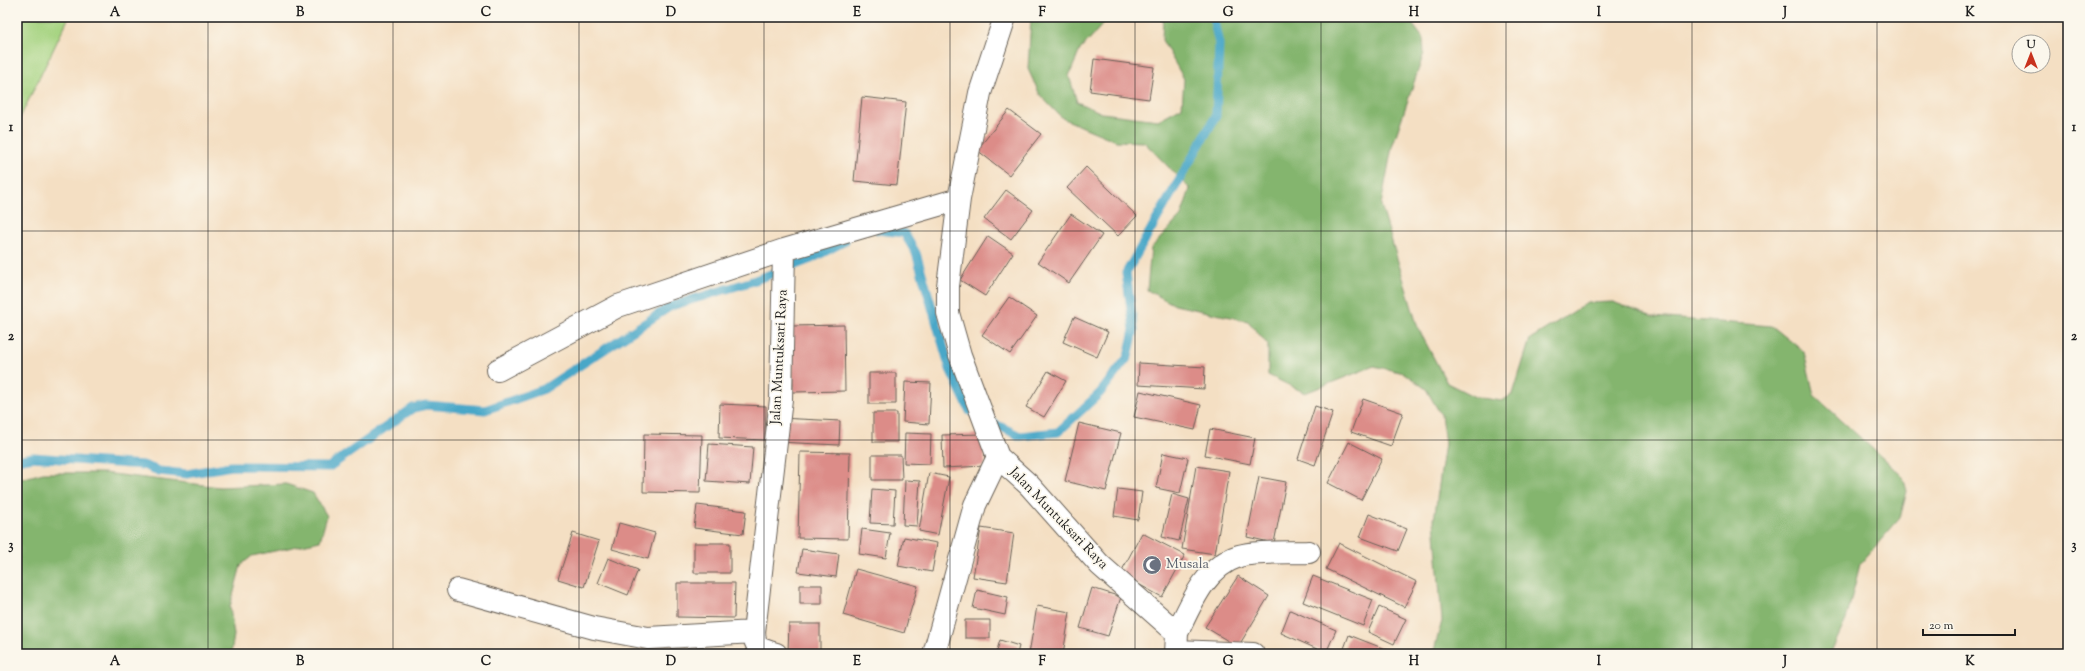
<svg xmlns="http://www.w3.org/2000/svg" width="2085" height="671" font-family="'Sorts Mill Goudy',serif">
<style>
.green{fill:#a5d380;stroke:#60784e}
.forest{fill:#84b56e;stroke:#506845}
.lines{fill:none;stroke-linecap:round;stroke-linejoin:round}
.stream{stroke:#4aa7c8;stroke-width:9}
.building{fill:#dc8c88}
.minor-casing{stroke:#686056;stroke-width:24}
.minor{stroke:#fff;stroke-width:22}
.grid{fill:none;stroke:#1c1c1c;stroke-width:1;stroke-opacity:0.55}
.labels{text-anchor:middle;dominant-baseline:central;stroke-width:3.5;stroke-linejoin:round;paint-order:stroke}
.street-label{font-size:14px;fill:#1c1c1c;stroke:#fbf7ec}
.worship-label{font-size:14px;fill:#5b616d;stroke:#fbf7ec;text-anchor:start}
.neatline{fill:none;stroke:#1c1c1c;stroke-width:1.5}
.grid-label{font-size:13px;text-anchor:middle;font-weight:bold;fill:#1c1c1c}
</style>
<rect width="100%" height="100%" fill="#fbf7ec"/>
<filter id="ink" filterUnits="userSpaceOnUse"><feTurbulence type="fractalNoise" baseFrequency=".025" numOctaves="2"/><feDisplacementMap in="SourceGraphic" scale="8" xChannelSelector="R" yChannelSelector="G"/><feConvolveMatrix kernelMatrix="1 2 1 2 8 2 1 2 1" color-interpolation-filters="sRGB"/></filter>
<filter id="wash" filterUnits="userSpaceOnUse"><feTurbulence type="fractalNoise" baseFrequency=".012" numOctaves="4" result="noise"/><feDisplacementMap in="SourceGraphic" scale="16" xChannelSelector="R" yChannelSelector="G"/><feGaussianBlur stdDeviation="0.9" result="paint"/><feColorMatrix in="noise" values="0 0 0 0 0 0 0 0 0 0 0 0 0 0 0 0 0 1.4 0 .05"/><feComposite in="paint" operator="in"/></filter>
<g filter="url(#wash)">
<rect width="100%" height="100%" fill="#f4dfc3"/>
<path class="green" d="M17 17H69L17 124Z"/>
<path class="forest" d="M1031 17H1109L1080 50 1069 76 1077 102 1102 113 1158 120 1182 107 1184 79 1162 40 1163 17H1407L1423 38 1424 53 1392 147 1381 205 1418 328 1447 383 1475 397 1502 401 1513 394 1530 339 1587 303 1613 302 1653 317 1772 326 1804 352 1814 395 1903 477 1907 491 1900 518 1860 564 1846 620 1830 654H1433L1442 621 1434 520 1445 443 1441 415 1426 389 1404 373 1374 366 1305 393 1268 375V345L1248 321 1175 305 1147 290 1151 248 1181 216 1190 189 1144 142 1116 141 1062 118 1040 95 1028 69Z
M43 473H104L220 487 286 484 313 493 327 516 320 541 252 556 241 565 230 607 234 635 231 654H17V480Z"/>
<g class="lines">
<path class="stream" d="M878 230 904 233 916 253 950 369 970 411 974 413
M987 420 1020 436 1058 432 1100 393 1128 357 1134 330 1126 273 1216 116 1219 44 1213 17
M17 460 33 457 143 465 159 471 187 474 231 466 329 467 413 408 426 405 485 410 544 389 671 306 750 282 811 259 845 241"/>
</g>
<g id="blocks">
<path class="building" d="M1094 59 1154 67 1149 99 1090 91Z
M862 97 906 102 897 185 854 181Z
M1009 110 1041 134 1009 175 977 150Z
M1086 167 1137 216 1118 236 1067 188Z
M1006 190 1033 210 1011 239 984 219Z
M1071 214 1102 235 1069 283 1038 262Z
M988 236 1013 253 985 296 960 280Z
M1009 297 1037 316 1010 354 982 335Z
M1074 317 1108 332 1097 357 1063 342Z
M844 325 845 391 793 392 792 326Z
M1139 363 1205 367 1204 389 1138 385Z
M1048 371 1066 381 1044 417 1026 407Z
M869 373H896V404H869Z
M905 382 931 383 929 424 903 422Z
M1140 391 1201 405 1195 430 1134 417Z
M1363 399 1403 413 1391 446 1351 432Z
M720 404 766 406 765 440 719 438Z
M1315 406 1333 412 1315 465 1298 459Z
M873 413H897V442H873Z
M779 418 840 421 839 445 778 442Z
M1079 423 1121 433 1106 491 1065 481Z
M1210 429 1255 438 1250 464 1205 455Z
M905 433 931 434 930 464 904 463Z
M644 434 702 435 700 493 643 492Z
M984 434 985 466 943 468 942 435Z
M1349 442 1382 459 1361 500 1328 483Z
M709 444 753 447 750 484 706 481Z
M800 452 850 453 848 539 798 538Z
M1163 453 1188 458 1180 493 1156 488Z
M872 455H901L902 480H872Z
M1196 466 1229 471 1215 554 1182 549Z
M929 473 949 477 938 535 919 531Z
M1259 477 1286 482 1274 543 1247 537Z
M905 480 920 481 917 526 903 525Z
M872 489 895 491 893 524 870 523Z
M1118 489 1142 492 1138 520 1114 516Z
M1172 494 1189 499 1179 541 1162 537Z
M697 505 746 511 743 534 694 528Z
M1369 514 1407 529 1398 551 1360 537Z
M619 523 655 533 648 559 612 549Z
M981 528 1014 533 1007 582 973 577Z
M862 529 890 533 886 558 859 554Z
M573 533 599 541 584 587 558 579Z
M1142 533 1185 555 1162 597 1120 574Z
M904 537 937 543 932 572 898 566Z
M694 543H730V573H694Z
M1339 543 1417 582 1404 607 1326 569Z
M802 549 839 554 836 577 798 572Z
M608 558 638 570 628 595 598 583Z
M856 569 918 586 904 633 843 615Z
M1238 576 1269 596 1238 647 1205 627Z
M1313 576 1373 600 1363 626 1303 602Z
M677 583H735L734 618 677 617Z
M800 585H822V604H800Z
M1092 588 1121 597 1108 636 1080 628Z
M977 590 1008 597 1005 615 973 608Z
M1037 606 1070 612 1063 654H1029Z
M1379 607 1406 619 1394 644 1368 632Z
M1290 610 1336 630 1326 653 1281 633Z
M965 620H990V638H965Z
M789 624H820V652L788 651Z
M1349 635 1390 651 1389 654H1342Z
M1000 640 1019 646 1017 654H996Z
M579 651 588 653V654H578Z"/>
</g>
</g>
<g filter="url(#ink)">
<use href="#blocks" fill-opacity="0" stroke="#686056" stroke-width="1"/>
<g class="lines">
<defs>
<path id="minor" d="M1005 17 980 93 959 199 948 286V313L960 355 998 457 1029 485 1100 565 1177 633 1176 654
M498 370 618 306 784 250
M458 590 594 628 648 638 754 632
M1177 633C1191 604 1205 567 1239 556 1254 551 1291 553 1309 552
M1176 651 1253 654
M776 654C761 649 755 650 754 632L781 399 784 250 959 199
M934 654 975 505 998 457"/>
</defs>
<use href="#minor" class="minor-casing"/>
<use href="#minor" class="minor"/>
</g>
</g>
<path class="grid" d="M208 17V654M393 17V654M579 17V654M764 17V654M950 17V654M1135 17V654M1321 17V654M1506 17V654M1692 17V654M1877 17V654M17 231H2068M17 440H2068"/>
<defs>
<symbol id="mosque-disc" viewBox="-11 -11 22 22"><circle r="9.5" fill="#6b7280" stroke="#fbf7ec"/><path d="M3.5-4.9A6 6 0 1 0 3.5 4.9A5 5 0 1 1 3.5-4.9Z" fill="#fff"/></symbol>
</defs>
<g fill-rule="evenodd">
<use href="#mosque-disc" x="1141" y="554" width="22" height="22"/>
</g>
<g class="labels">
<g class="street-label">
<text transform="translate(780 357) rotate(-87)">Jalan Muntuksari Raya</text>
<text transform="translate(1058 519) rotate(46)">Jalan Muntuksari Raya</text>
</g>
<g class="worship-label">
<text x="1166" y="565">Musala</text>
</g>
</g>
<rect width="2085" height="671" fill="none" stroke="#fbf7ec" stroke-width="44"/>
<g transform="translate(2031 54)"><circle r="19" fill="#fbf7ec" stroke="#a29f99"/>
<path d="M0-3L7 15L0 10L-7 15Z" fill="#c8321e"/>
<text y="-6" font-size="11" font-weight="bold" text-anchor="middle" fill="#1c1c1c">U</text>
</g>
<path d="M1923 629v6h92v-6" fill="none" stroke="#1c1c1c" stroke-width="2"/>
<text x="1929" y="629" font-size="12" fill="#1c1c1c" stroke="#fbf7ec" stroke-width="3" paint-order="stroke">20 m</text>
<rect x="22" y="22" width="2041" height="627" class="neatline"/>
<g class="grid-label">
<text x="115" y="16">A</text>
<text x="300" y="16">B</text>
<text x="486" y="16">C</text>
<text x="671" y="16">D</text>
<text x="857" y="16">E</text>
<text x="1042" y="16">F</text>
<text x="1228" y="16">G</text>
<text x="1414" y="16">H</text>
<text x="1599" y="16">I</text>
<text x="1785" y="16">J</text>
<text x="1970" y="16">K</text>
<text x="11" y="131">1</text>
<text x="2074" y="131">1</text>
<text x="11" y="340">2</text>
<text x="2074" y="340">2</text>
<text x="11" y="549">3</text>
<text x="2074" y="549">3</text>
<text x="115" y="665">A</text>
<text x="300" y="665">B</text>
<text x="486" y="665">C</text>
<text x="671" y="665">D</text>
<text x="857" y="665">E</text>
<text x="1042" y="665">F</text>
<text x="1228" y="665">G</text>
<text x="1414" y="665">H</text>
<text x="1599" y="665">I</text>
<text x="1785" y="665">J</text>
<text x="1970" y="665">K</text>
</g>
</svg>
